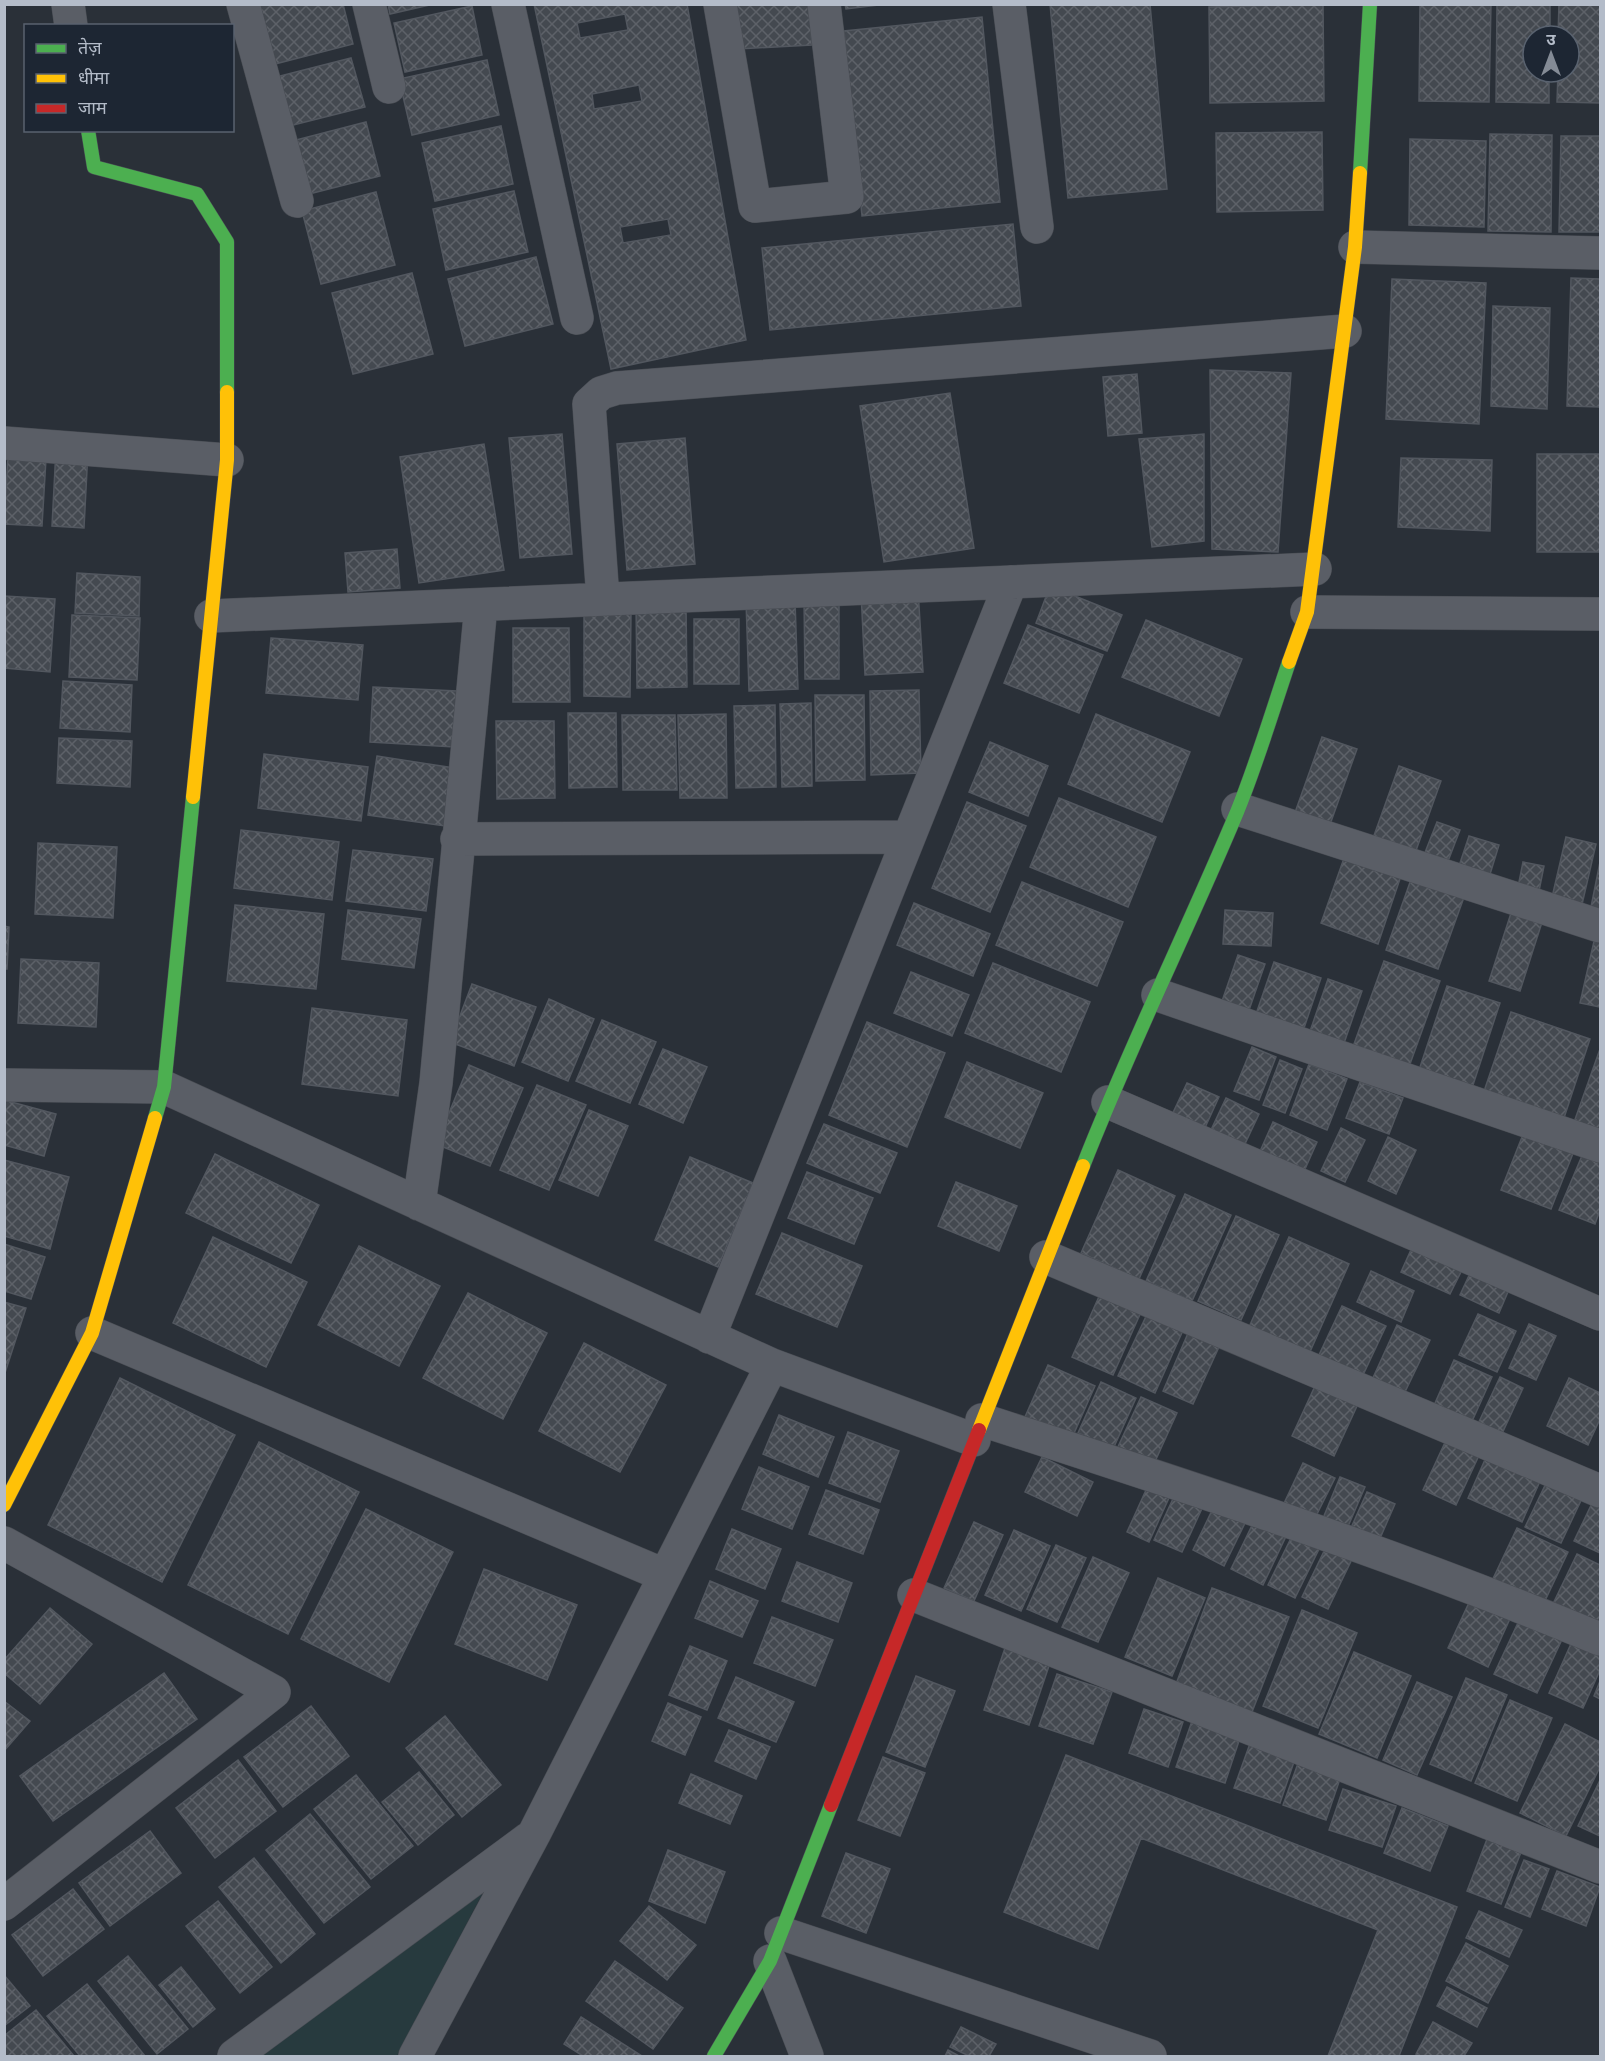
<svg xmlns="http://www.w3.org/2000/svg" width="1605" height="2061" font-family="Signika,'Noto Sans Devanagari',sans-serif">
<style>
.park{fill:#273a3e}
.building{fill:url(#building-cross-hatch);stroke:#52575f;stroke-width:1.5;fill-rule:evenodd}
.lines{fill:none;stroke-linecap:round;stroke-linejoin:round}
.street-casing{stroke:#484c53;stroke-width:34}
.fast-casing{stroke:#484c53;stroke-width:15}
.slow-casing{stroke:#484c53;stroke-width:15}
.jam-casing{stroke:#484c53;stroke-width:15}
.street{stroke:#5a5e66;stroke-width:33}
.fast{stroke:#4caf50;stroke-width:14}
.slow{stroke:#ffc107;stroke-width:14}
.jam{stroke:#c62828;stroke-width:14}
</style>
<defs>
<pattern id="building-cross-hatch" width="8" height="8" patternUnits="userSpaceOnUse" patternTransform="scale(1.5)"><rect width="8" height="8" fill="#444950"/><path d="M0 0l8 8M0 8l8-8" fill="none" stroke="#5d6168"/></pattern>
</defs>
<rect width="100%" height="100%" fill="#2a3038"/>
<path class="park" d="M489 1881 397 2056H252Z"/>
<path class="building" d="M259 4H343L353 44 275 64Z
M388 4H434L390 14Z
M534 4H687L746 340 611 369ZM625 14 628 30 580 38 577 23ZM639 85 642 101 594 109 592 94ZM668 219 671 235 623 243 620 227Z
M730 4H809L812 45 738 49Z
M845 4H887L846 9Z
M1050 4H1150L1167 189 1068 198Z
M1323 4 1324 101 1210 103 1209 7Z
M1420 4H1491L1489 102 1419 101Z
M1497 4 1550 5V36H1533V72H1549V103L1496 102Z
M1559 4H1600V103L1557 102 1558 72H1569V36H1558Z
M472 6 482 55 405 72 394 23Z
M982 17 1000 202 862 216 844 31Z
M351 58 365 107 289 126 276 77Z
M487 60 499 115 412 135 399 79Z
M366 122 380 176 305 195 292 141Z
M501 126 513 184 435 201 422 143Z
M1322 132 1323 210 1217 212 1216 133Z
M1490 134 1552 135 1551 232 1488 231Z
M1561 136H1600V232H1559Z
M1410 139 1486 141 1484 227 1409 225Z
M514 191 528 252 446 270 433 209Z
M376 192 395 265 321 284 302 211Z
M1013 224 1021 306 770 330 762 248Z
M536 257 553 324 465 346 448 279Z
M412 273 433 354 353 374 332 293Z
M1571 278 1600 279V407L1567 406Z
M1392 279 1486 283 1479 424 1386 419Z
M1493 306 1550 308 1547 409 1491 406Z
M1210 370 1291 373 1278 552 1212 549Z
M1137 374 1142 433 1108 436 1103 377Z
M950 393 974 548 884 562 860 406Z
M562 434 572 554 520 558 509 438Z
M1204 434V541L1152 547 1139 439Z
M685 438 695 564 627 570 617 444Z
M484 444 504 570 419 583 400 457Z
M56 449 88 451 84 528 52 526Z
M1537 454H1600V552H1537Z
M8 456 46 459 42 526 4 524Z
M1401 458 1492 460 1490 531 1398 527Z
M397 549 400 588 348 592 345 553Z
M77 573 140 577 139 616 75 613Z
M1050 586 1122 615 1107 651 1036 623Z
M918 589 923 672 865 675 861 592Z
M4 596 55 599 50 672 4 668Z
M804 599H839V679H805Z
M795 600 798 689 749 691 746 601Z
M686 604 687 687 637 688 636 605Z
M584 612 631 613 630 697 584 696Z
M72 615 140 618 137 680 69 677Z
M694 619H739V684H694Z
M1146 620 1242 659 1219 716 1122 677Z
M1028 625 1103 655 1079 713 1004 683Z
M513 628H569L570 702H513Z
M271 638 363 645 358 700 266 693Z
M63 681 132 685 130 732 60 728Z
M373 687 457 691 454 747 370 742Z
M919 690 921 773 871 775 870 691Z
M815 695H864L865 780 816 781Z
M811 703 812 786 782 787 780 704Z
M775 705 776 787 736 788 734 706Z
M568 713H616L617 787 569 788Z
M726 714 727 798H680L678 715Z
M1096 714 1190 752 1162 822 1068 784Z
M622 715H675L677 790H623Z
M496 721H554L555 798 497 799Z
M1322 737 1357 749 1328 830 1293 818Z
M59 738 132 741 130 787 57 783Z
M990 742 1048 766 1028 816 969 792Z
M264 754 368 767 361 821 258 808Z
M377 756 454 768 445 826 368 815Z
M1399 766 1441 781 1414 856 1372 841Z
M1059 798 1156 837 1128 907 1030 867Z
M967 802 1026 826 990 912 932 888Z
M1437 822 1460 830 1445 869 1422 860Z
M241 830 339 842 332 900 234 888Z
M1469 836 1499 845 1487 884 1456 875Z
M1566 837 1596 844 1580 913 1550 906Z
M38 843 117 847 113 918 35 914Z
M1348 847 1404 867 1378 944 1321 923Z
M353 850 433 859 426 911 346 901Z
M1523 862 1544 866 1537 901 1516 897Z
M1600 862V914L1590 912Z
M1414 871 1467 889 1438 969 1386 950Z
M1022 882 1123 922 1097 986 996 945Z
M914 903 990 934 973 976 897 945Z
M235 905 324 914 316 989 227 981Z
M1513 907 1544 916 1520 991 1489 981Z
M348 910 421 919 414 968 342 959Z
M1225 910 1273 913 1271 946 1223 944Z
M4 926 9 927 7 969H4Z
M1597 928 1600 929V1007L1580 1003Z
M1238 955 1265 964 1248 1013 1221 1004Z
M21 959 99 963 96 1027 18 1023Z
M1384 961 1440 981 1406 1075 1350 1055Z
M1274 962 1321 978 1303 1031 1256 1014Z
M993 963 1090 1002 1061 1072 965 1033Z
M911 972 969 995 952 1036 894 1013Z
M1328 979 1362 991 1341 1052 1307 1040Z
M472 984 536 1007 514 1066 450 1042Z
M1447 986 1500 1003 1470 1094 1417 1076Z
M549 999 594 1019 568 1081 522 1062Z
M312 1008 407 1020 398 1096 302 1084Z
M1511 1012 1590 1039 1561 1127 1481 1100Z
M602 1020 656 1042 630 1103 576 1081Z
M867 1022 945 1053 907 1147 829 1115Z
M1252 1047 1276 1057 1259 1100 1234 1091Z
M663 1049 707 1067 683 1123 639 1104Z
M1600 1049V1134L1573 1125Z
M1280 1060 1302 1069 1285 1113 1263 1105Z
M967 1062 1043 1093 1020 1148 945 1117Z
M1309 1064 1347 1079 1327 1130 1290 1115Z
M469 1065 523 1088 490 1166 436 1144Z
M1360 1082 1403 1098 1389 1134 1346 1118Z
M1187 1083 1219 1097 1203 1132 1171 1117Z
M537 1085 586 1105 549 1190 500 1170Z
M1226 1098 1259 1114 1244 1146 1211 1130Z
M4 1100 56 1114 44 1156 4 1145Z
M589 1110 628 1126 598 1196 559 1180Z
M1273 1122 1317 1142 1301 1178 1257 1158Z
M824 1124 897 1153 880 1193 807 1163Z
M1341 1128 1365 1140 1345 1182 1321 1171Z
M1524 1132 1574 1151 1551 1209 1501 1190Z
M1388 1137 1416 1150 1396 1194 1368 1181Z
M1584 1151 1600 1158V1210L1595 1224 1559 1210Z
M215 1154 319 1205 291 1263 186 1213Z
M690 1157 753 1183 718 1267 655 1240Z
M4 1160 69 1177 50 1249 4 1236Z
M1118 1170 1175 1196 1139 1279 1081 1253Z
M807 1172 873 1198 854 1244 788 1218Z
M956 1182 1017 1206 999 1251 938 1226Z
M1185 1194 1231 1215 1192 1301 1146 1281Z
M1236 1216 1279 1235 1241 1320 1198 1301Z
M782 1233 862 1266 837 1327 756 1294Z
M213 1237 307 1282 266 1367 173 1323Z
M1289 1237 1349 1264 1309 1354 1249 1327Z
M1414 1243 1464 1266 1450 1294 1401 1272Z
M4 1244 45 1257 31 1299 4 1291Z
M359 1246 440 1286 399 1366 318 1325Z
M1472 1269 1510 1287 1499 1313 1460 1295Z
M1371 1271 1414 1291 1401 1322 1357 1302Z
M1101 1292 1142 1310 1113 1375 1072 1357Z
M468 1293 547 1333 503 1419 423 1378Z
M4 1302 26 1308 4 1376Z
M1342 1306 1386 1326 1363 1375 1319 1355Z
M1149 1310 1185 1326 1155 1393 1118 1376Z
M1478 1314 1516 1331 1497 1372 1459 1355Z
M1192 1324 1223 1338 1193 1404 1163 1391Z
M1529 1324 1556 1336 1536 1380 1509 1368Z
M1397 1325 1430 1340 1403 1396 1371 1382Z
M584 1343 666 1385 620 1472 539 1431Z
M1454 1360 1492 1377 1469 1428 1432 1410Z
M1048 1365 1095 1386 1071 1440 1024 1419Z
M1500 1377 1523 1388 1500 1438 1476 1428Z
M120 1378 235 1435 162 1582 48 1525Z
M1569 1378 1600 1393V1419L1588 1445 1547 1426Z
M1101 1382 1136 1398 1113 1449 1078 1433Z
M1315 1386 1357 1406 1334 1456 1292 1436Z
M1141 1397 1177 1413 1153 1466 1117 1449Z
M779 1415 834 1437 818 1477 763 1454Z
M848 1432 899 1451 880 1502 829 1483Z
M1448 1436 1481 1451 1456 1505 1423 1490Z
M259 1442 359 1492 288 1634 188 1585Z
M1491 1446 1545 1470 1522 1522 1468 1498Z
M1042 1457 1093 1482 1077 1516 1025 1492Z
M1303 1463 1335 1478 1310 1528 1279 1514Z
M759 1467 809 1487 792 1529 742 1509Z
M1550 1475 1585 1492 1561 1543 1525 1527Z
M1340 1477 1365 1487 1343 1538 1319 1528Z
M1151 1479 1173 1489 1149 1542 1127 1532Z
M826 1490 879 1510 863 1554 809 1534Z
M1177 1490 1205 1502 1182 1552 1154 1540Z
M1367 1492 1395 1504 1374 1552 1346 1539Z
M1595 1497 1600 1499V1553L1574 1541Z
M1217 1500 1249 1515 1224 1566 1193 1550Z
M366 1509 453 1552 389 1682 301 1639Z
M1256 1517 1288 1532 1263 1585 1231 1569Z
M974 1522 1003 1535 974 1601 944 1588Z
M1517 1528 1568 1552 1542 1607 1491 1583Z
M732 1529 781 1549 765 1589 716 1569Z
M1014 1530 1050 1546 1021 1611 985 1595Z
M1294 1532 1321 1545 1295 1598 1268 1585Z
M1056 1545 1086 1558 1057 1622 1027 1609Z
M1327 1545 1353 1557 1328 1609 1302 1597Z
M1577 1554 1600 1565V1629L1552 1606Z
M1093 1557 1129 1573 1098 1642 1062 1627Z
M797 1562 852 1583 838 1622 782 1601Z
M484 1569 577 1605 547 1680 455 1644Z
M1158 1578 1205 1598 1172 1676 1125 1657Z
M710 1581 758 1601 742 1637 695 1618Z
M1212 1588 1289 1617 1252 1712 1176 1684Z
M1473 1594 1513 1612 1488 1667 1448 1648Z
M50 1608 92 1644 40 1704 4 1673V1660Z
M1302 1610 1357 1633 1318 1728 1263 1706Z
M1523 1612 1566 1631 1537 1693 1494 1674Z
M772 1617 833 1640 815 1686 754 1663Z
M1574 1637 1600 1648V1670L1583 1708 1549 1693Z
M690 1646 727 1661 707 1710 669 1695Z
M1005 1648 1050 1663 1029 1725 984 1710Z
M1354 1652 1411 1676 1377 1758 1319 1734Z
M164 1673 197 1719 53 1821 20 1776Z
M1057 1674 1112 1692 1093 1744 1039 1726Z
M916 1676 955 1691 925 1767 886 1752Z
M736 1677 794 1702 776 1742 718 1718Z
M1466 1678 1507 1695 1471 1781 1430 1764Z
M1600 1681V1699L1594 1696Z
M1417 1682 1452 1697 1417 1775 1383 1760Z
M1510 1700 1552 1718 1517 1801 1475 1783Z
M4 1701 30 1721 4 1751Z
M668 1703 701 1717 685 1755 652 1741Z
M311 1706 349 1756 283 1807 244 1757Z
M1144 1709 1183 1722 1168 1767 1129 1753Z
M445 1716 501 1785 462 1817 406 1748Z
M1192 1721 1240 1738 1225 1783 1176 1767Z
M1565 1724 1600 1742V1767L1566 1836 1520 1813Z
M729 1730 770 1747 756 1779 715 1761Z
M1252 1738 1297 1753 1280 1803 1234 1788Z
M1066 1755 1457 1907 1399 2056H1328L1378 1930 1141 1838 1098 1949 1004 1912Z
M1301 1755 1343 1770 1326 1820 1283 1805Z
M883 1757 925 1773 900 1836 858 1820Z
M238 1760 276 1811 215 1858 176 1808Z
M419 1772 454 1815 418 1845 382 1802Z
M691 1774 742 1796 730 1824 679 1803Z
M356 1775 413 1846 371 1879 314 1809Z
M1600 1780V1836L1578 1826Z
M1343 1789 1396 1806 1382 1847 1329 1830Z
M1402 1808 1448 1826 1430 1871 1384 1853Z
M310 1814 370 1887 324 1923 266 1850Z
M150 1831 181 1873 110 1926 79 1883Z
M1489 1834 1523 1847 1501 1904 1467 1891Z
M668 1850 725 1872 705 1923 649 1901Z
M846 1853 890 1869 866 1933 822 1916Z
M254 1858 315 1934 281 1963 219 1887Z
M1524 1860 1549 1869 1530 1917 1505 1907Z
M1557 1871 1600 1887 1586 1926 1542 1909Z
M73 1889 104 1929 43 1976 12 1935Z
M218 1901 272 1967 240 1993 186 1926Z
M649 1906 696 1945 667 1980 620 1941Z
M1479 1911 1522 1930 1509 1957 1466 1938Z
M1466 1943 1508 1966 1488 2003 1446 1981Z
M128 1956 188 2029 157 2054 98 1981Z
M615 1961 683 2008 653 2049 586 2001Z
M181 1967 215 2009 193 2027 159 1985Z
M4 1975 30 2006 4 2026Z
M87 1984 145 2056H80L47 2016Z
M1447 1987 1487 2008 1477 2027 1437 2006Z
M36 2010 74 2056H4V2036Z
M581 2017 642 2056H583L564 2044Z
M1433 2022 1472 2043 1464 2056H1421L1416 2054Z
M961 2027 996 2044 989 2056H969L950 2047Z
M948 2050 959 2056H945Z"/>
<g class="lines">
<defs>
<path id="street" d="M68 4 71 26
M243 4 297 201
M369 4 389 87
M508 4 577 318
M720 4 755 206 847 197 824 4
M1009 4 1037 227
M1355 247 1600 253
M4 443 227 460
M603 599 589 404 601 393 617 388 1345 331
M1307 612 1600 614
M211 616 1315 569
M1238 809 1600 926
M457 839 909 837
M1158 995 1600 1146
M4 1085 164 1087 772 1365 974 1440
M1108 1102 1600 1314
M419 1204 436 1083 481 605
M1046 1257 1600 1491
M92 1333 664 1575
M709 1337 1011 582
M982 1420C1190 1487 1399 1555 1600 1639
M4 1543 274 1692 4 1904
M914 1595 1600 1867
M781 1933 1150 2056
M770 1961 807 2056
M234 2056 528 1839
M415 2056 534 1834 772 1365"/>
<path id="fast" d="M88 130 94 167 197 194 227 242V392
M1360 173 1370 4
M155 1118 164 1087 193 797
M1083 1166C1130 1046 1187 931 1237 812 1257 763 1272 712 1289 662
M714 2056 770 1961 831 1805"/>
<path id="slow" d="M1289 662 1307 612 1355 247 1360 173
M193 797 227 460V392
M979 1430 1083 1166
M4 1505 92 1333 155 1118"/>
<path id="jam" d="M831 1805 979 1430"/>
</defs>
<use href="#street" class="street-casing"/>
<use href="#fast" class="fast-casing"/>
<use href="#slow" class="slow-casing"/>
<use href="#jam" class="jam-casing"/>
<use href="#street" class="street"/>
<use href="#fast" class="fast"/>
<use href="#slow" class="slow"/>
<use href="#jam" class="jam"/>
</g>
<rect width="1605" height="2061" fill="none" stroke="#b4bcc9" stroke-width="12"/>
<rect x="24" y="24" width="210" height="108" fill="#1d2633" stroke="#59626f" stroke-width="1.5"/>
<rect x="36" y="44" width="30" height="9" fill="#4caf50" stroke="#59626f" stroke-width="1.5"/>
<text x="78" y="54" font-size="18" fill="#b4bcc9">तेज़</text>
<rect x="36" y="74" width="30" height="9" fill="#ffc107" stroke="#59626f" stroke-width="1.5"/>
<text x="78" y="84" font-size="18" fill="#b4bcc9">धीमा</text>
<rect x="36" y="104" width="30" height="9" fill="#c62828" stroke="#59626f" stroke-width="1.5"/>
<text x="78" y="114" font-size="18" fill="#b4bcc9">जाम</text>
<g transform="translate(1551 54)"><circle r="28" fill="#1d2633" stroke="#59626f" stroke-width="1.5"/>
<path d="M0-4.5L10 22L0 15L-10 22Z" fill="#848b96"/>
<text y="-9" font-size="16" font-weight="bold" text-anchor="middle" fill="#b4bcc9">उ</text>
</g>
</svg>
